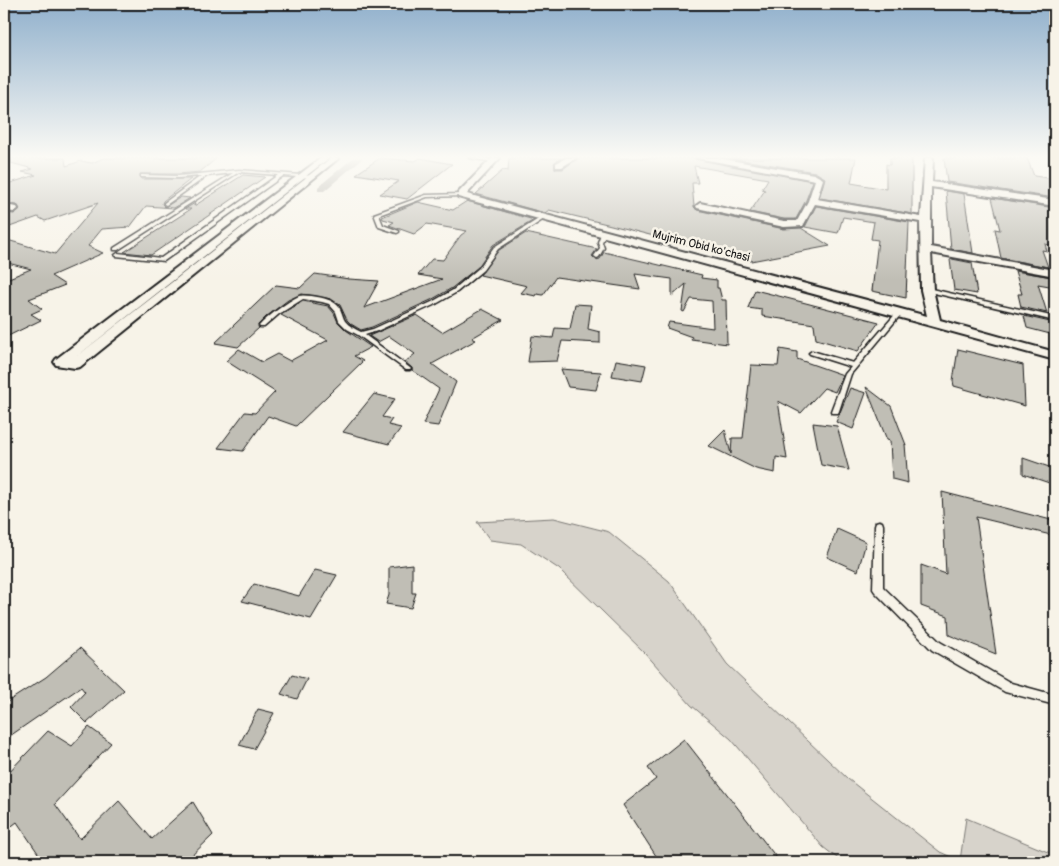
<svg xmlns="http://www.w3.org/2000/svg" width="1059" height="866" font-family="Pangolin,sans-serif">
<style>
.green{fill:#d7d3cb;stroke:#7a7874}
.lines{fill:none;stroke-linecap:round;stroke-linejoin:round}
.canal{fill:#aca9a2;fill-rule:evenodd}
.building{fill:#c0beb5;stroke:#1c1c1c}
.lane-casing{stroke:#1c1c1c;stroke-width:3}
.street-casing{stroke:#1c1c1c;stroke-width:4}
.lane{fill:#f7f3e8;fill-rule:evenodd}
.street{fill:#f7f3e8;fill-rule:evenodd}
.labels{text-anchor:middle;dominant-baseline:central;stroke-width:5;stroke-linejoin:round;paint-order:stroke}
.far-street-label{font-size:12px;fill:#1c1c1c;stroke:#f7f3e8}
</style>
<rect width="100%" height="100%" fill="#f7f3e8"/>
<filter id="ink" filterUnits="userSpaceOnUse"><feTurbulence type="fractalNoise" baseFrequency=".02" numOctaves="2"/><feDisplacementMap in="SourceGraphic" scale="10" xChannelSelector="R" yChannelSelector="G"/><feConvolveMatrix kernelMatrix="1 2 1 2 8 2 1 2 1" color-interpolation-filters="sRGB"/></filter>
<g filter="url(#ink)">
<path class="green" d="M554 518 609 532 669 581 727 664 848 779 940 852 960 861 966 818 1055 855V862H842L823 847 731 739 691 705 645 653 559 569 521 544 490 540 477 522Z"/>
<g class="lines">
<path class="canal" d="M353 158H363L324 191H318V187Z"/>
</g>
<path class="building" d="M11 158H65L66 166 81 161 92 163 103 158H217L200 172 178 174H140L141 179H191L163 201 162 204 165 207 181 197 190 198 174 208 146 206 130 227 102 229 88 246 103 253 51 276 65 285 29 299 42 309 31 314 41 320 4 338V280L31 269 4 262V239L55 254 98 203 45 221 38 217 4 229V213L14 214 20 209 17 205 4 203V185L36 175 22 172 33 169 11 163Z
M380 158 415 161 420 158 452 164 407 199 380 194 399 181 356 174Z
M509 158H561L554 163 556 169H563L578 158H695L813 181 806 200 796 219H784L750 212 765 190 762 189 768 179 694 166 698 183H692L694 207 697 210 784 229 801 228 830 246 751 261 611 225 549 210 545 213 476 194 503 170 508 171Z
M731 158H856L851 183 886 189V164L890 165V158H912V214L819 198 825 178 815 172Z
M944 158H1027L1034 176 1055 179V198L947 182Z
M243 175 265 177 151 255 124 252 191 209H185L195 203 194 206Z
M946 191 964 194 973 253 951 249Z
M992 198 1055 208V246L1045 244 1047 251 1042 250 1048 267 1001 258 995 229 1000 230Z
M467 201 534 220 493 245 478 267 452 288 431 300 372 327 361 330 351 324 347 320 340 305 331 299 302 294 288 300 266 317 258 325 259 328 238 347 215 343 276 285 300 288 315 274 349 279 379 281 364 308 442 279 418 275 432 259 443 260 461 235 467 231 427 224 414 234 389 225 394 222 383 219 382 217 418 202 453 210Z
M816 206 909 222 906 298 872 291 878 240 871 239 874 222 843 217 838 233 805 227Z
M526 233 597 249 592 256 596 260 600 259 604 252 702 275 701 278 717 280V288H719L722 300H726L727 344 691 339 692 337 667 328 669 322 713 328 712 301 691 299 684 312 682 311 686 284 672 296V279L635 274 640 289 556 277 543 295 537 294 536 296 521 293 527 286 480 275 499 250Z
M952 259 972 263 977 294 954 290 950 260Z
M1015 271 1052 277 1055 287 1038 284 1047 313 1021 307 1018 294H1022Z
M755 290 771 294 879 322 858 351 816 339 814 324 762 316V310L748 308Z
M303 301 328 306 334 313 338 322 346 330 371 347 354 356 363 361 296 426 268 416 243 451 218 448 245 412 255 413 275 392 226 361 239 349 262 362 277 354 290 361 328 340 281 315Z
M575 304 591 305 588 329 600 332V343L562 341 557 361 528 362 532 336 553 338 555 328 570 329Z
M482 309 503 320 472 338 476 340 432 364 456 382 438 426 423 424 439 389 412 370V368L405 362 415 354 389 336 378 342 369 336 417 315 442 332Z
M1024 316 1050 322 1054 335 1027 328Z
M780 349 797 352V359L843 375 835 392 824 388 801 413 778 401 787 459 776 457 775 473 756 469 709 446 725 430 731 454 732 438H743L751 365 778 366Z
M958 349 1023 365 1025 406 954 386 953 381Z
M616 360 646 365 642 381 612 376Z
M561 369 601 372 596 390 568 387Z
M866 387 891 406 906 445 905 444 908 483 892 479 890 441 887 440Z
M850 388 866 393 853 429 836 422Z
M374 394 395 399 382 417 392 419 388 425 401 428 389 444 343 432Z
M813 423 837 426 849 470 821 465Z
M1023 458 1055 469V485L1023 474Z
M942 492 1055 521V536L976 517 996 654 949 635 948 616 921 606V565L946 574Z
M837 529 866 542 858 571 827 557Z
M412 564V593H416L411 608 386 604 389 595V567Z
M315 570 337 575 311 619 242 601 254 584 299 596Z
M80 648 124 690 87 723 71 707 85 692 81 687 4 740V704L46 677Z
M292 675 307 679 297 699 281 694Z
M258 709 274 713 254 749 239 745Z
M89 727 111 743 55 804 80 839 119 801 152 839 193 802 213 835 185 862H44L17 822 4 832V777L48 731 72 746Z
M684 739 780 862H660L623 805 656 779 648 768Z"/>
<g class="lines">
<defs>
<path id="lane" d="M469 158H483L495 161 493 162Z
M239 170 313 176 315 177 313 178 283 176 164 261 116 256 115 255 118 253 161 258 278 175 239 172 118 250H114V248L233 173 207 176 166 205 164 204V203L201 176 178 178 142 177H141V175L178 176Z
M461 194H463V196L427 197 379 215 383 225 399 231V232L397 233 379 227 374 214 426 195Z
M540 218 544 219 498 249 483 270 457 292 436 304 377 331 365 335 410 368 411 369 410 370H406L358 335 347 329 339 321 336 312 329 304 322 302 303 299 279 314 264 327H260L259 326C268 316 287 302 299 296 305 294 328 298 333 302 342 307 341 314 345 321 349 326 355 329 361 332L373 329 432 302 453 290 479 268 494 247Z
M601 234 605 235 602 242 604 248 599 257 597 258 594 256 600 248 598 242Z
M927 288 1055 317V321L925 291V289Z
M900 310 902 311V313L851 374 839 411 838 413H832L831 411 845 374 851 367 810 354 809 353 812 351 853 363 898 311Z
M879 521 882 522 883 525V587L940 642 1011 683 1055 695V705L1005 692 932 650 875 592 873 589 875 525 876 522Z"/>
<path id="street" d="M321 158H329L72 360 331 158H339L80 367 75 368 56 365 54 362 56 359Z
M492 158H500L467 194 927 316 921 290 920 222 815 204 803 226 784 227 697 208 696 206 700 203 784 221H797L808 201 815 180 697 158H717L814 174 823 179 817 199 921 217 925 158H933L932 182 1055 200V206L931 187V247L1055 270V276L931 253 933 290 940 320 1055 352V360L458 197V193Z
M566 158H576L562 167H556V163Z
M4 205 17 207 18 209 14 212 4 211Z"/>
</defs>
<use href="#lane" class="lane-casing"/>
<use href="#street" class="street-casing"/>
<use href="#lane" class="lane"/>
<use href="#street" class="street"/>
</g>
</g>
<linearGradient id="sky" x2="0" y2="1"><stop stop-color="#90b0cc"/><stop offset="0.56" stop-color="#fbfaf5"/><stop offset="1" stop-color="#fbfaf5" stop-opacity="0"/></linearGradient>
<rect width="1059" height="280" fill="url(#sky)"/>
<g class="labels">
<g class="far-street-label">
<text transform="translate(701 246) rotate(14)">Mujrim Obid ko'chasi</text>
</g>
</g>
<rect width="1059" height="866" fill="none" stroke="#f7f3e8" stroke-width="20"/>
<rect x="10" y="10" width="1039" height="846" fill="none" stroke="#1c1c1c" stroke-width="2" filter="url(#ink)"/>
</svg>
